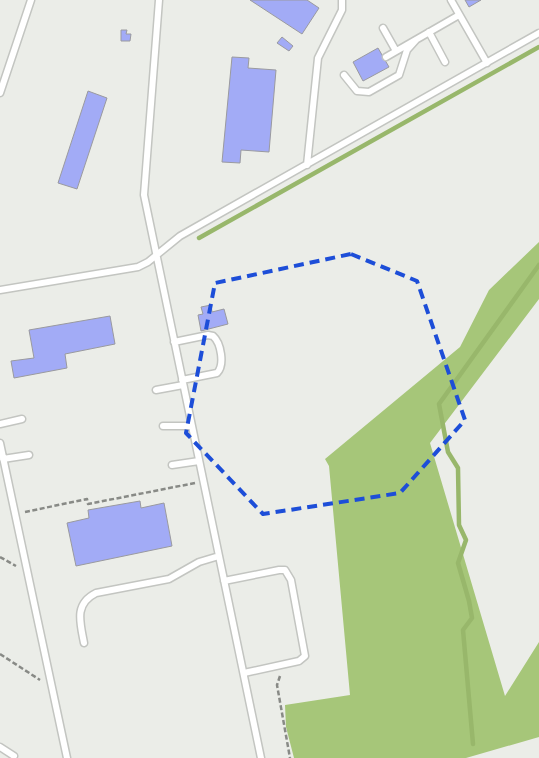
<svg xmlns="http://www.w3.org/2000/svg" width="539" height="758" font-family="'Asap Condensed',sans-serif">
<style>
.forest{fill:#a6c679}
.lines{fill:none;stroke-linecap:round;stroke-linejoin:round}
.stream{stroke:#98b76b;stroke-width:4.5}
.building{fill:#a2abf6;stroke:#9a9a9f}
.service-casing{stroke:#c3c5c1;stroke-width:9}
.path{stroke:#888a86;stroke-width:2.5;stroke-dasharray:5 2.5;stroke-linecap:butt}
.service{stroke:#fff;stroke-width:6}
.marked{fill:none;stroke:#1d4ed8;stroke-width:4;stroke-dasharray:10 6;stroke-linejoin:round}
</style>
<rect width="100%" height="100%" fill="#ebede8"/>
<path class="forest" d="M539 242V299L430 443 505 696 539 642V737L466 758H294L286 727 285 705 350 695 329 466 325 459 460 347 489 290Z"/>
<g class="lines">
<path class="stream" d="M199 238 539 47
M473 744 463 630 472 618 469 601 458 563 466 540 459 525 458 468 448 452 439 404 539 265"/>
</g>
<path class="building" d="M250 0H307L319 8 302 34Z
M465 0H481L469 7Z
M121 30H127L126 34H131L130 41H121Z
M282 37 293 46 289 51 277 43Z
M378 48 389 67 363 81 353 62Z
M232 57 249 58 248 68 276 70 269 152 241 150 240 163 222 162Z
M88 91 107 98 77 189 58 183Z
M211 305 212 312 224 309 228 324 201 331 198 315 203 314 201 307Z
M110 316 115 344 65 354 67 368 14 378 11 361 34 358 29 330Z
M140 501 141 508 164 503 172 546 76 566 67 523 89 518 88 510Z"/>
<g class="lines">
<defs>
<path id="service" d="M159 0 144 195 261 758
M451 0 487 63
M383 28 396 51
M429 32 445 62
M386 57 459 15
M344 75 357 91 369 92 399 75 407 50 416 40
M0 93 31 0
M307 165 318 58 342 10V0
M0 290 138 267 148 262 180 236 539 33
M174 342 208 335 213 336C221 343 225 365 217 373L182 380
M156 390 183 385
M0 424 22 419
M163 426H192
M0 443 67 758
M3 459 29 455
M172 465 199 461
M224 581 279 570H285L291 580 305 656 299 661 244 673
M84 643C80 622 74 604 96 593L169 579 199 562 219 556
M0 747 14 756"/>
</defs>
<use href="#service" class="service-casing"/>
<path class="path" d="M25 512 87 499 88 504 195 483
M0 557 16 566
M0 654 40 680
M280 676 277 685 290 758"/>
<use href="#service" class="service"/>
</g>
<path class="marked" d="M351 254 417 281 465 420 400 493 263 514 186 433 215 283Z"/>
</svg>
